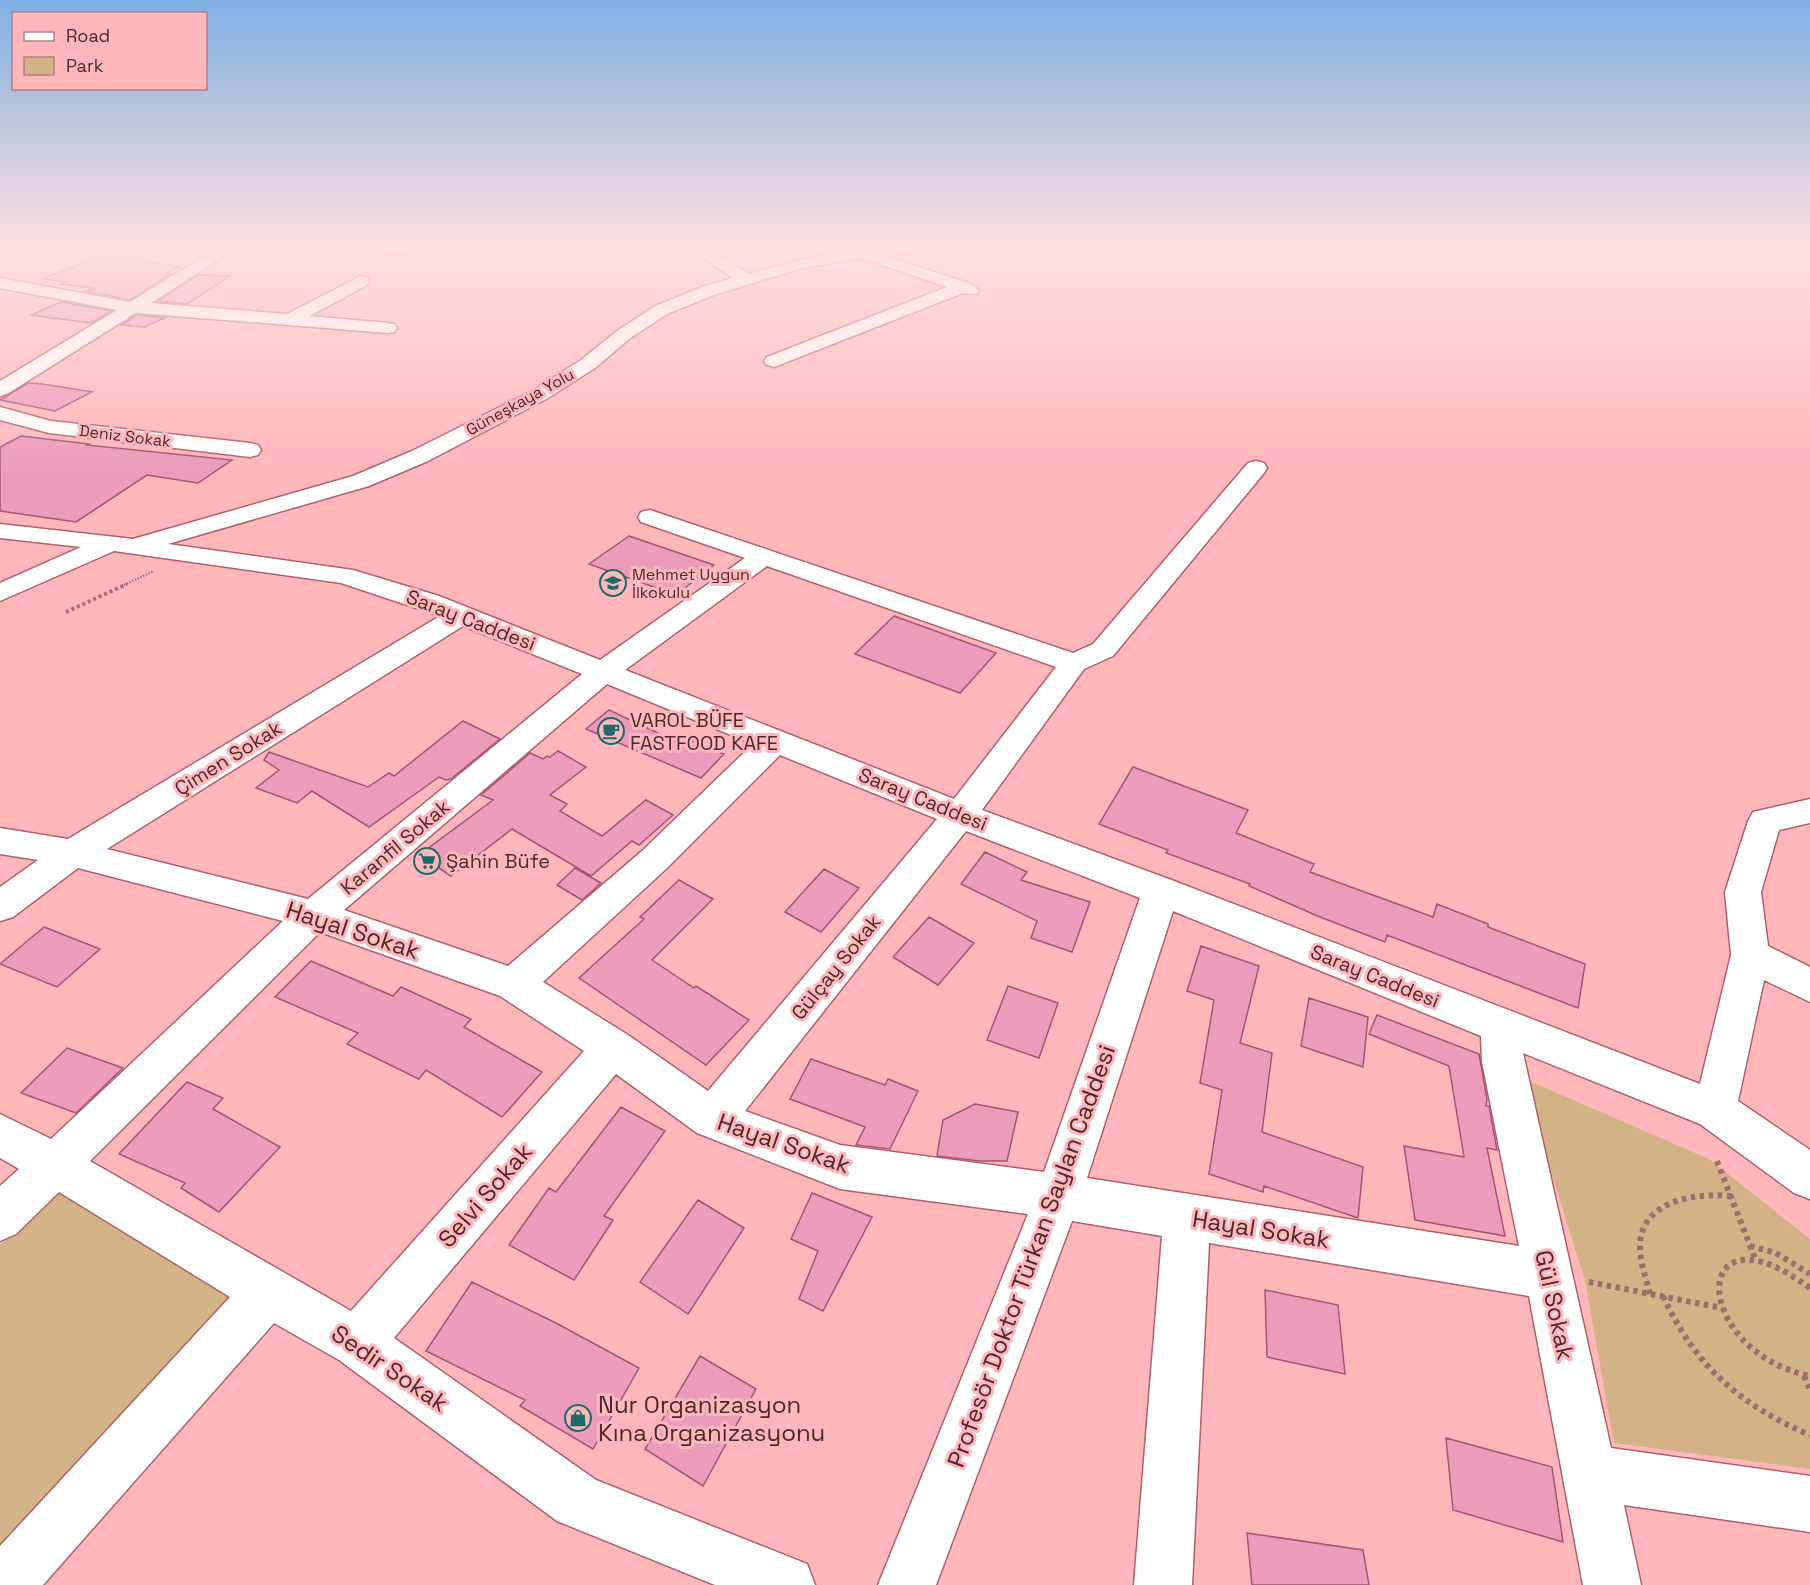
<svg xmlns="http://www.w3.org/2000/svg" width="1810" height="1585" font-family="'Space Grotesk',sans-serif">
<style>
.green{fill:#d3b286}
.building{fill:#ec9bba;stroke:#a05674;stroke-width:1.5}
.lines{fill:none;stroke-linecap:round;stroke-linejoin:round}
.minor-casing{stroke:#b16067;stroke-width:3}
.path-far2{stroke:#a16c70;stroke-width:2;stroke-dasharray:1.5 1.5;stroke-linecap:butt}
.path-far1{stroke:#a16c70;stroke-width:4;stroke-dasharray:3 3;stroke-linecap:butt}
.path{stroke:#a16c70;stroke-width:6;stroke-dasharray:4.5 4.5;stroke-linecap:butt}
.minor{fill:#fff;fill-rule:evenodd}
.labels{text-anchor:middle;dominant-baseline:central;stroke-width:6;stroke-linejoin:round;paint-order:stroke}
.far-street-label{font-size:16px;fill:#4c292c;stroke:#ffb7bb}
.far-poi-label{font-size:16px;fill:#4c292c;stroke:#ffb7bb;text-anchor:start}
.street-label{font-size:20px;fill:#4c292c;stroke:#ffb7bb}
.poi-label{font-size:20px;fill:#4c292c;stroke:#ffb7bb;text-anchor:start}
.near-street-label{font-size:24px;fill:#4c292c;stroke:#ffb7bb}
.near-poi-label{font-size:24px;fill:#4c292c;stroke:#ffb7bb;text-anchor:start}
</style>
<rect width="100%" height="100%" fill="#ffb7bb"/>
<path class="green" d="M1522 1078 1709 1159 1810 1239V1469L1614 1443 1585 1281Z
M62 1188 236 1292 0 1573V1245Z"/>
<path class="building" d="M86 246H182L144 262 181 266 165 274H171L130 300 85 291 94 288 60 284 66 282 43 279 85 262Z
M199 275 230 276 187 304 158 301Z
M61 302 111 311 91 323 31 315Z
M137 315 165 318 144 327 121 325Z
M28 383 42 384 92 392 55 411 0 400Z
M21 436 89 444 87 445 232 460 198 483 147 475 76 522 0 511V447Z
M629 536 714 565 676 595 589 564Z
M894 616 941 633 996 653 960 693 855 654Z
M609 710 675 741 680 736 724 754 701 778 586 729Z
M463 721 500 739 451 779 446 780 439 777 369 827 312 791 297 803 256 788 279 770 264 760 269 752 368 787 389 773 394 776Z
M558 751 586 767 550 795 567 804 560 811 602 836 646 800 673 815 639 845 632 841 591 876 512 829 451 876 419 855 493 800 481 795 530 753 543 759 547 756 550 757Z
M1133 767 1248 810 1236 833 1314 864 1310 872 1433 917 1437 904 1488 924V927L1585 964 1578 1008 1387 935 1385 942 1320 917 1249 886 1250 884 1166 853 1168 850 1099 824Z
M985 852 1027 872 1021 880 1090 902 1072 952 1031 938 1037 921 961 884Z
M575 868 601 883 582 900 557 885Z
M824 869 859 888 821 932 785 912Z
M679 880 713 899 652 960 694 988 696 986 749 1020 706 1065 579 978 644 919 640 917Z
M929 917 974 943 938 985 893 957Z
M44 927 100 949 57 987 0 964Z
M1201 946 1259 966 1240 1043 1272 1053 1262 1132 1363 1167 1358 1218 1264 1186 1263 1192 1209 1174 1222 1090 1200 1083 1214 1000 1187 991Z
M311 961 393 996 401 987 471 1019 464 1027 542 1072 502 1117 426 1070 419 1079 347 1044 358 1033 275 997Z
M1008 986 1058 1003 1039 1058 987 1040Z
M1309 998 1368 1017 1363 1067 1301 1046Z
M1377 1015 1479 1054 1487 1099 1486 1106H1489L1497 1150 1487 1148 1505 1236 1415 1220 1404 1146 1464 1157 1449 1066 1369 1034Z
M67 1048 123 1068 76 1113 21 1093Z
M811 1059 885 1085 888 1079 918 1091 890 1149 856 1145 865 1127 790 1099Z
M187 1082 223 1098 213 1109 280 1147 219 1212 181 1188 185 1183 119 1154Z
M975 1104 1018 1112 1007 1161H980L937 1156 943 1120Z
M621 1107 665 1131 604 1216 613 1220 574 1280 509 1245 549 1188 556 1192Z
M812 1193 872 1217 823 1311 799 1299 818 1251 791 1239Z
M698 1200 744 1228 688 1314 640 1282Z
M472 1282 556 1323 639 1368 593 1449 520 1406 525 1400 426 1351Z
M1265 1290 1338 1305 1345 1374 1267 1357Z
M700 1356 756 1389 703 1486 645 1449Z
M1446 1438 1552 1467 1563 1542 1453 1510Z
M1247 1533 1363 1550 1369 1585H1252Z"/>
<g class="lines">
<defs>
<path id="minor" d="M221 246H239L151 303 287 314 361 276 367 277 369 281 367 285 310 316 388 323 394 324 397 328 394 332 388 333 136 313 7 394 0 396V381L117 310 0 288V278L130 302Z
M369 246H406L413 250C405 258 377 254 369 246Z
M686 246H704L749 274C817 254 868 246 940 246L937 249 932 251 884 256 969 283 979 290 977 294 963 293 774 367 767 365 764 361 767 357 947 287 862 258 802 268 714 295 667 314 629 339 595 368 548 398 428 461 369 486 168 544 353 570 439 596 600 660 745 558 641 522 638 517 641 512 650 510 1073 653 1093 644 1248 463 1256 461 1264 463 1267 468 1264 473 1113 656 1084 669 982 810 1174 881 1700 1084 1731 955 1725 892 1748 821 1753 812 1810 799V823L1779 830 1761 892 1768 946 1810 967V1002L1764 980 1738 1101 1810 1150V1199L1794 1193 1700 1124 1523 1053 1611 1448 1810 1476V1532L1624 1505 1641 1585H1583L1529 1296 1209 1243 1192 1585H1134L1162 1236 1072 1221 936 1585H878L1028 1214 840 1189 697 1133 616 1074 394 1338 596 1480 807 1564 815 1585H715L557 1521 339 1360 274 1323 43 1585H0V1546L230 1297 59 1192 16 1234 0 1241V1186L19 1169 0 1158V1114L51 1139 283 921 78 868 13 917 0 921V887L38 860 0 854V828L68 839 440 616 341 583 114 551 0 601V583L81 547 0 538V524L133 539 353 476 412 451 534 390 581 360 617 331 655 306 702 287 733 278ZM767 566 1056 667 954 799 625 670ZM463 626 582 674 308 899 107 849ZM607 684 753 744 642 851 508 966 344 910ZM780 755 937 819 708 1091 628 1035 543 982 666 869ZM966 831 1140 898 1044 1172 840 1145 745 1111ZM1173 911 1481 1036 1482 1062 1519 1246 1087 1178ZM320 932 500 996 584 1051 351 1311 90 1161Z
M0 407 51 421 250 443 258 445 261 450 258 455 250 457 49 433 0 420Z"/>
</defs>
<use href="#minor" class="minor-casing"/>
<path class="path-far2" d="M124 585 154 571"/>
<path class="path-far1" d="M66 612 127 584"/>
<path class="path" d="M1717 1161 1756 1261
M1750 1246 1776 1253 1810 1274
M1589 1282 1722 1308
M1810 1288C1689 1198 1689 1350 1810 1376
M1650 1294C1646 1278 1639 1260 1640 1243 1644 1199 1697 1193 1731 1196
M1663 1296C1695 1366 1740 1405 1810 1435
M1804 1376 1810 1390"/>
<use href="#minor" class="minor"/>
</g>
<linearGradient id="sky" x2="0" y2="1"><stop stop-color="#7fafe2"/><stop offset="0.53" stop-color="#ffdfe0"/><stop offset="1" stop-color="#ffdfe0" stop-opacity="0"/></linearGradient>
<rect width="1810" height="468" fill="url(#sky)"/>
<defs>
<symbol id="school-ring" viewBox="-11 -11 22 22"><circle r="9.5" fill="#ffb7bb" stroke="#1d6a6a" stroke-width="1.5"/><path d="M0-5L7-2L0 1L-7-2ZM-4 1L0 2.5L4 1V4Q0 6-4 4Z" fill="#1d6a6a"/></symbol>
<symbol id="cafe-ring" viewBox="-11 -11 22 22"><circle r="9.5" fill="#ffb7bb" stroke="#1d6a6a" stroke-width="1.5"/><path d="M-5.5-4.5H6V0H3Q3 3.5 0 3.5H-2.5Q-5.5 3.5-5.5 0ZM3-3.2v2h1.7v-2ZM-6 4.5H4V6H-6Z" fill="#1d6a6a"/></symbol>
<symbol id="supermarket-ring" viewBox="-11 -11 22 22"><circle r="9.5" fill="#ffb7bb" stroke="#1d6a6a" stroke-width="1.5"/><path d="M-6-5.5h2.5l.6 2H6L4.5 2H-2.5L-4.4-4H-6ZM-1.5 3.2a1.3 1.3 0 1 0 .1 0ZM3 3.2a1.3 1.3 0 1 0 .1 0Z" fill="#1d6a6a"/></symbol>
<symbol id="shop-ring" viewBox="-11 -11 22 22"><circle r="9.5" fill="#ffb7bb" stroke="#1d6a6a" stroke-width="1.5"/><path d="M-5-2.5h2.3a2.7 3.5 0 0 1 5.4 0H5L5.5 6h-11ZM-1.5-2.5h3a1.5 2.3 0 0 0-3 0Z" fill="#1d6a6a"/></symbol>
</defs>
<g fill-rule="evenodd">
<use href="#school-ring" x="598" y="568" width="30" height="30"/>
<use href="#cafe-ring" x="596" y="716" width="30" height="30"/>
<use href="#supermarket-ring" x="412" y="846" width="30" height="30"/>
<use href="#shop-ring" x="563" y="1403" width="30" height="30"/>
</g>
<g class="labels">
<g class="far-street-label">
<text transform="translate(520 402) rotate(-29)">Güneşkaya Yolu</text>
<text transform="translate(125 436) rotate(7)">Deniz Sokak</text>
</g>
<g class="far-poi-label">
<text x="632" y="574">Mehmet Uygun<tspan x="632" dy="18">İlkokulu</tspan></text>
</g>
<g class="street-label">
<text transform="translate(471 620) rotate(21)">Saray Caddesi</text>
<text transform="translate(228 758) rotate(-32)">Çimen Sokak</text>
<text transform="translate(923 799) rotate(22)">Saray Caddesi</text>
<text transform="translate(395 847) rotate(-40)">Karanfil Sokak</text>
<text transform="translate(836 967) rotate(-51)">Gülçay Sokak</text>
<text transform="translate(1375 976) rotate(22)">Saray Caddesi</text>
</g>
<g class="poi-label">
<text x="630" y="720">VAROL BÜFE<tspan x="630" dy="23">FASTFOOD KAFE</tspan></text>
<text x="446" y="861">Şahin Büfe</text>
</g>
<g class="near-street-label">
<text transform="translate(353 930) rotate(18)">Hayal Sokak</text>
<text transform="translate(784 1143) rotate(19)">Hayal Sokak</text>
<text transform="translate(485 1195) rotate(-49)">Selvi Sokak</text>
<text transform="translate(1261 1229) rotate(9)">Hayal Sokak</text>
<text transform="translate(1031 1256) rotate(-70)">Profesör Doktor Türkan Saylan Caddesi</text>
<text transform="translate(1555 1305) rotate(78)">Gül Sokak</text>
<text transform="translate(390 1368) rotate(34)">Sedir Sokak</text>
</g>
<g class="near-poi-label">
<text x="598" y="1404">Nur Organizasyon<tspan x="598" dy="28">Kına Organizasyonu</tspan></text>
</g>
</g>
<rect x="12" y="12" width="195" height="78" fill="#ffb7bb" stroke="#b77e82" stroke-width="1.5"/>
<rect x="24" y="32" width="30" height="9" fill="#ffffff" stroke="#b77e82" stroke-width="1.5"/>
<text x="66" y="42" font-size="18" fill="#4c292c">Road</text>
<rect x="24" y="57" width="30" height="18" fill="#d3b286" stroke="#b77e82" stroke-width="1.5"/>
<text x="66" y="72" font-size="18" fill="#4c292c">Park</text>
</svg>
